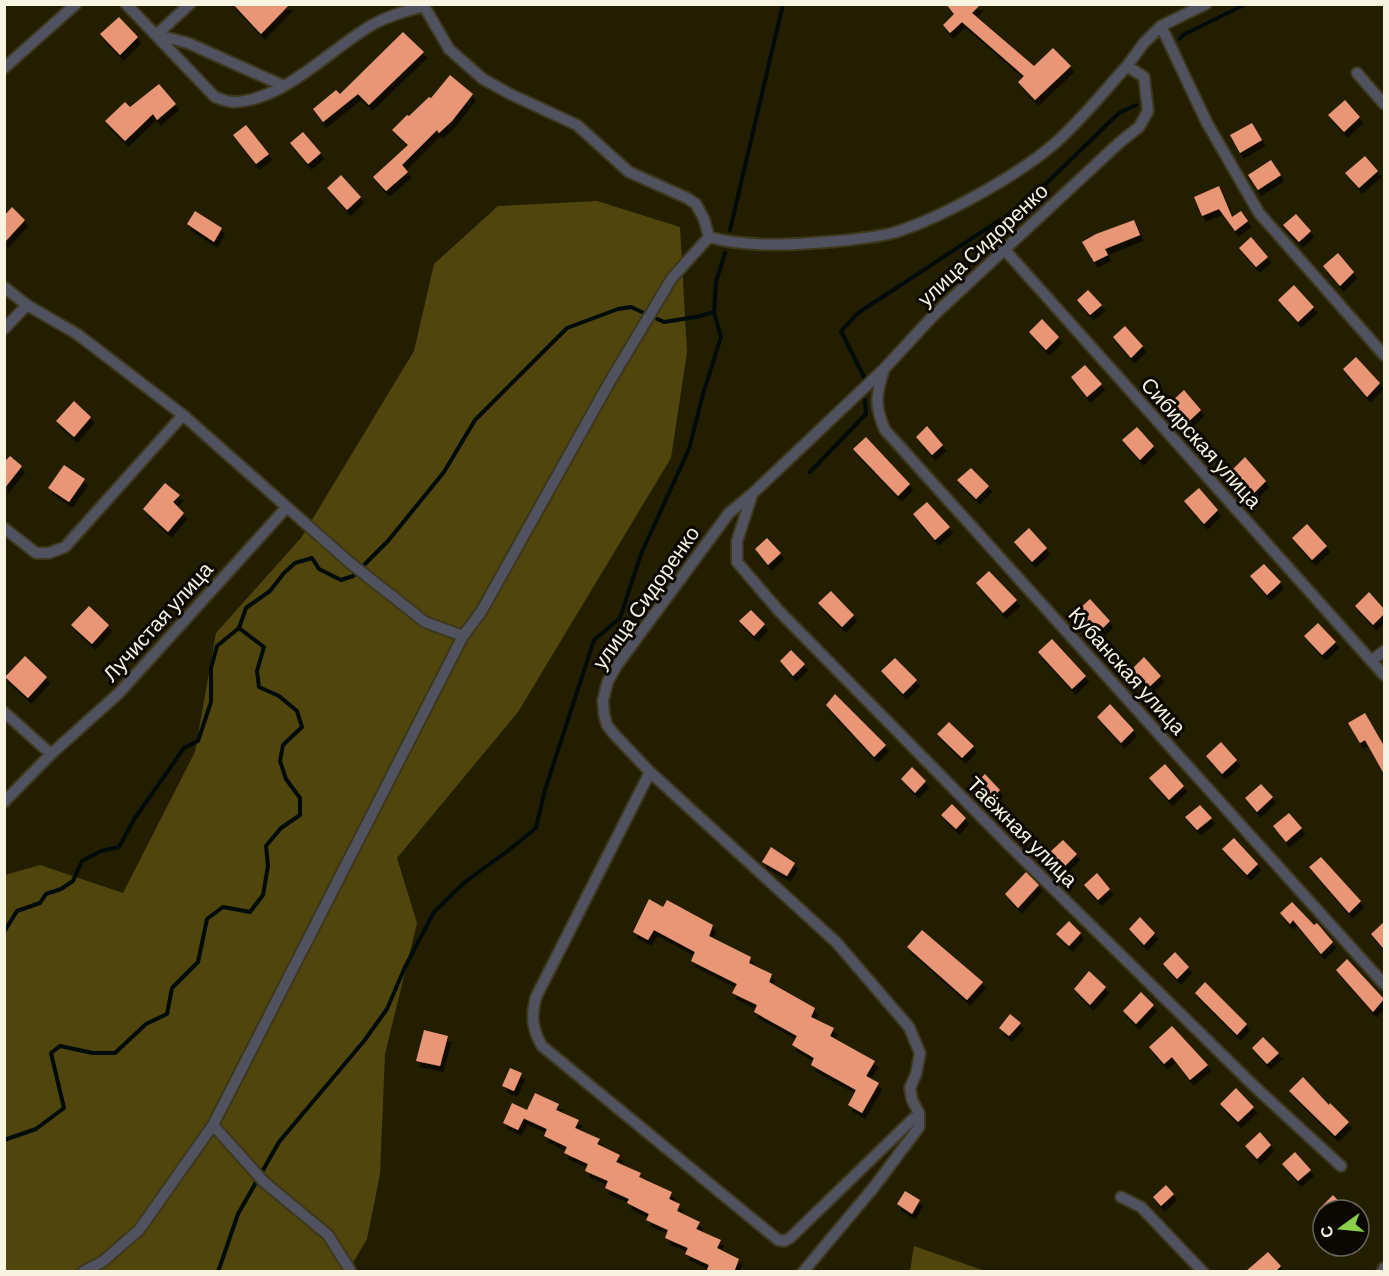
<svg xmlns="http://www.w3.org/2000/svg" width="1389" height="1276" font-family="Barlow,sans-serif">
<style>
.green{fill:#50450d}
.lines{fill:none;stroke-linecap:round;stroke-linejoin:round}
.stream{stroke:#010b0c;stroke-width:4}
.building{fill:#e89674;filter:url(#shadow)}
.street-casing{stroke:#3d381b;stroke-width:14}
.street{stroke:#51525f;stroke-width:10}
.labels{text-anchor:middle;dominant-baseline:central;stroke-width:6;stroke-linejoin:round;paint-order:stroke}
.street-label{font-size:21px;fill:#f8f4e2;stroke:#0b0801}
</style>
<defs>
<filter id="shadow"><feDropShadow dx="3.5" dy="6" stdDeviation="0" flood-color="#0009"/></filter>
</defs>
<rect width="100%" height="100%" fill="#241e00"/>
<path class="green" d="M597 201 680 227 687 352 671 458 518 712 397 858 417 923 385 1054 380 1174 367 1239 348 1271 5 1272V875L40 865 123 893 195 752 216 633 301 538 414 351 434 264 498 206Z
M914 1246 985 1271H910Z"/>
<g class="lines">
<path class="stream" d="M1180 39 1183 35 1246 4
M730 230 783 4
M864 377 841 331 858 313 1026 203 1119 113 1136 105
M810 472 866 414 865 400
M4 932 17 911 40 903 46 894 61 889 73 881 82 861 101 851 119 847 135 818 184 748 198 741 211 702V668L217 646 239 628 246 608 270 591 284 573 295 563 312 558 319 569 341 580 353 576 388 541 444 472 475 420 567 328 618 309 631 307 664 322 696 317 714 312
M4 1140 36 1129 64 1108 51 1053 60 1046 93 1053H115L146 1024 167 1014 172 988 198 962 207 919 223 907 250 912 263 895 268 866 266 846 281 828 300 815V798L286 779 280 761 283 745 302 727 297 711 279 696 259 687 257 671 264 647 239 628
M218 1272 238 1214 279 1142 364 1041 387 1009 405 967 434 912 465 882 509 850 536 828 545 790 594 640 620 618 641 554 689 449 703 394 721 337 714 312 716 282 725 253"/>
</g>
<path class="building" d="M233 4H290L261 34Z
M946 4H981L972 13 1034 66 1053 48 1071 66 1035 100 1018 82 1024 76 962 22 950 33 943 25 954 14Z
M119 17 138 37 120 55 100 34Z
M403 32 424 52 369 105 358 94 323 122 313 109 336 90 340 94Z
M450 75 473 94 452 121 439 133 437 130 402 165 408 172 386 191 373 177 408 145 392 130 407 115 409 116 429 97 431 98Z
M159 84 176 104 157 120 153 114 125 141 105 121 125 102 130 107Z
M1345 100 1360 117 1344 132 1328 115Z
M1252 123 1262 140 1240 153 1230 135Z
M246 125 269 154 256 164 233 135Z
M303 132 321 153 308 164 290 143Z
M1365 156 1378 171 1359 188 1345 173Z
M1271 160 1281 175 1258 190 1248 175Z
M341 175 361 197 347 210 327 188Z
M1219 186 1232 217 1241 211 1248 221 1235 231 1219 209 1202 216 1194 197Z
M12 207 25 220 4 243V216Z
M195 211 222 228 214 242 187 224Z
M1296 214 1311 231 1299 242 1283 225Z
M1134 220 1140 235 1105 249 1108 255 1094 262 1082 242 1096 234Z
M1251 237 1268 257 1256 267 1239 248Z
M1338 253 1354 272 1340 286 1323 266Z
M1294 285 1314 307 1298 322 1278 300Z
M1088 290 1102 305 1090 315 1077 300Z
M1042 319 1059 337 1046 350 1029 332Z
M1125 326 1143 346 1131 358 1113 337Z
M1356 357 1380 383 1367 397 1343 369Z
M1085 365 1102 384 1087 397 1071 377Z
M1184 390 1201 410 1187 423 1170 403Z
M74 401 91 417 74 437 56 421Z
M927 426 943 445 932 455 916 437Z
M1137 427 1154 446 1140 460 1122 440Z
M866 437 910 484 898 496 853 449Z
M10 456 22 466 4 489V462Z
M1245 457 1266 481 1252 495 1231 471Z
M64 465 85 479 69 502 48 488Z
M971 468 989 486 976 499 957 480Z
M165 483 180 495 173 502 184 513 168 532 143 509Z
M1199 488 1218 510 1204 524 1184 501Z
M927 502 950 527 935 540 913 514Z
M1307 524 1327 546 1312 560 1292 538Z
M1029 528 1047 548 1032 562 1014 542Z
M767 538 781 553 768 565 755 549Z
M1264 564 1281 582 1267 595 1250 576Z
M989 571 1017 600 1003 613 976 583Z
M831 591 854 615 842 627 818 603Z
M1369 592 1384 609V614L1373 625 1355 606Z
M1090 599 1110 621 1096 635 1075 613Z
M89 606 109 625 92 644 71 625Z
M751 610 765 624 754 636 739 621Z
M1318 623 1336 642 1322 655 1304 636Z
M1052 639 1086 676 1072 689 1038 652Z
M791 650 805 664 793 676 780 661Z
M25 656 47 677 28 698 5 677Z
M1144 657 1161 676 1148 688 1131 670Z
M895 658 917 680 903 694 881 671Z
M835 694 886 745 874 757 826 705Z
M1110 704 1134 730 1121 743 1097 717Z
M1365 713 1384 746V774L1365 740 1360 743 1348 723Z
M949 722 974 746 962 758 937 734Z
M1221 742 1237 760 1222 774 1206 756Z
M1165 764 1184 786 1169 800 1149 778Z
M912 767 926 781 915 793 901 779Z
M985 774 1000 790 989 802 973 786Z
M1261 784 1273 797 1257 812 1245 798Z
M952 804 966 818 956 829 941 815Z
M1200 805 1212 818 1197 830 1185 817Z
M1289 813 1302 828 1286 842 1273 826Z
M1234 838 1258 864 1247 875 1222 849Z
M1063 840 1077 854 1064 867 1050 852Z
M771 847 795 863 787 876 762 862Z
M1321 857 1361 901 1349 913 1309 867Z
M1026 872 1039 885 1018 908 1005 894Z
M1097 873 1110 889 1098 900 1084 885Z
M649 899 663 907 667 900 713 925 709 936 751 957 749 963 772 974 769 982 815 1008 811 1017 834 1028 830 1036 875 1061 866 1076 879 1083 862 1113 848 1105 856 1090 811 1065 814 1058 792 1045 797 1036 754 1012 757 1005 732 993 737 984 691 961 695 952 654 930 648 940 633 932Z
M1292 902 1314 925 1317 923 1333 942 1321 954 1293 920 1290 924 1280 913Z
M1140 917 1155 933 1144 945 1129 929Z
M1069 921 1081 933 1069 946 1056 934Z
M1384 922V949L1371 934Z
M922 930 983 982 967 1000 907 947Z
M1175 952 1189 967 1177 979 1163 964Z
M1347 959 1384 999 1373 1012 1336 970Z
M1089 971 1106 987 1090 1005 1074 989Z
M1205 982 1247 1024 1237 1035 1195 993Z
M1141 992 1154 1005 1136 1024 1123 1011Z
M1010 1014 1021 1023 1009 1036 999 1028Z
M1172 1026 1208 1065 1190 1080 1172 1057 1164 1064 1149 1047Z
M424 1030 448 1036 440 1066 416 1061Z
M1263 1037 1279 1053 1267 1064 1252 1048Z
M510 1068 522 1073 514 1091 502 1086Z
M1303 1077 1329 1105 1330 1103 1349 1122 1335 1136 1289 1091Z
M1236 1088 1254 1107 1238 1122 1220 1104Z
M535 1093 559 1104 556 1110 579 1120 575 1128 600 1139 597 1144 620 1155 616 1162 641 1173 639 1177 672 1192 669 1199 680 1204 677 1211 700 1222 696 1229 721 1240 717 1248 739 1259 734 1272H706L709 1265 685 1254 688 1248 665 1238 668 1230 646 1220 649 1214 627 1203 629 1199 605 1188 608 1181 585 1171 588 1164 564 1153 567 1147 544 1136 547 1129 523 1118 525 1116 518 1130 503 1123 512 1103 527 1110Z
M1260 1132 1271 1145 1257 1159 1245 1146Z
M1295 1152 1311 1170 1298 1181 1282 1164Z
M1166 1185 1174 1194 1161 1206 1153 1197Z
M905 1191 920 1200 912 1214 897 1204Z
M1333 1195 1347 1210H1318Z
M1268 1252 1281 1266 1275 1272H1245Z"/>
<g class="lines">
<defs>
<path id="street" d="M126 4 215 97C221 99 227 102 233 102 284 101 330 49 372 25 388 16 406 11 424 6
M424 6 449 49 483 79 510 94 577 125 629 172 687 198 696 204 704 219 709 237
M1161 26 1207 123 1259 213 1384 355
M156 35 190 4
M157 35 188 43 284 86
M4 68 76 4
M1357 73 1384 104
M1004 249 1384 675
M4 287 27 305 77 334 183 415 349 562 425 622 463 636
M4 329 27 305
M884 369C876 395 874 405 885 430L1384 984
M752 495 737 541V562L779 611 1008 844 1254 1086 1341 1166
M4 528 36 553H49L65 547 183 415
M1371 661 1384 651
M4 712 51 754
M650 772 536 997C531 1016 532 1029 542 1046L778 1240 784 1241 790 1238 919 1113
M4 802 51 754 119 693 286 508
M213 1125 264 1182 328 1235 350 1270
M1121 1197 1141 1207 1203 1272
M83 1272 102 1262 139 1230 213 1125 463 636 481 612 609 383 672 278 709 237C751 249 806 244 849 240 867 237 885 237 902 230 948 214 1016 176 1053 145 1080 122 1103 92 1127 66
M803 1272 874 1187 919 1127V1113L912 1100 910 1088 916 1074 920 1053 909 1027 836 942 650 772 614 734 607 725 604 714 603 700 608 681 617 665 729 513 752 494 884 369 933 316 1119 143 1139 127 1148 111 1144 77 1127 66 1143 44 1161 26 1206 4
M1382 1272 1384 1268"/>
</defs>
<use href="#street" class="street-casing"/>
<use href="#street" class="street"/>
</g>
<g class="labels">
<g class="street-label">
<text transform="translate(982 244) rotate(-43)">улица Сидоренко</text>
<text transform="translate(1202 442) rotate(48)">Сибирская улица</text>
<text transform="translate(645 597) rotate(-55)">улица Сидоренко</text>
<text transform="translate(157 621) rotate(-48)">Лучистая улица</text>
<text transform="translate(1128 670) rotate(48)">Кубанская улица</text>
<text transform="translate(1023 831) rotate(45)">Таёжная улица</text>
</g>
</g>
<rect width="1389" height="1276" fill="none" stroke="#f8f4e2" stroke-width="12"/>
<g transform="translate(1341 1228) rotate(255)"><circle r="28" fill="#0b0801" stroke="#6a665b" stroke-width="1.5"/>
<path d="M0-4.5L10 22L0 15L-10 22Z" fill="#89cf49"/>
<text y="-9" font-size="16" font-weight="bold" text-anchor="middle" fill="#f8f4e2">С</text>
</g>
</svg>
